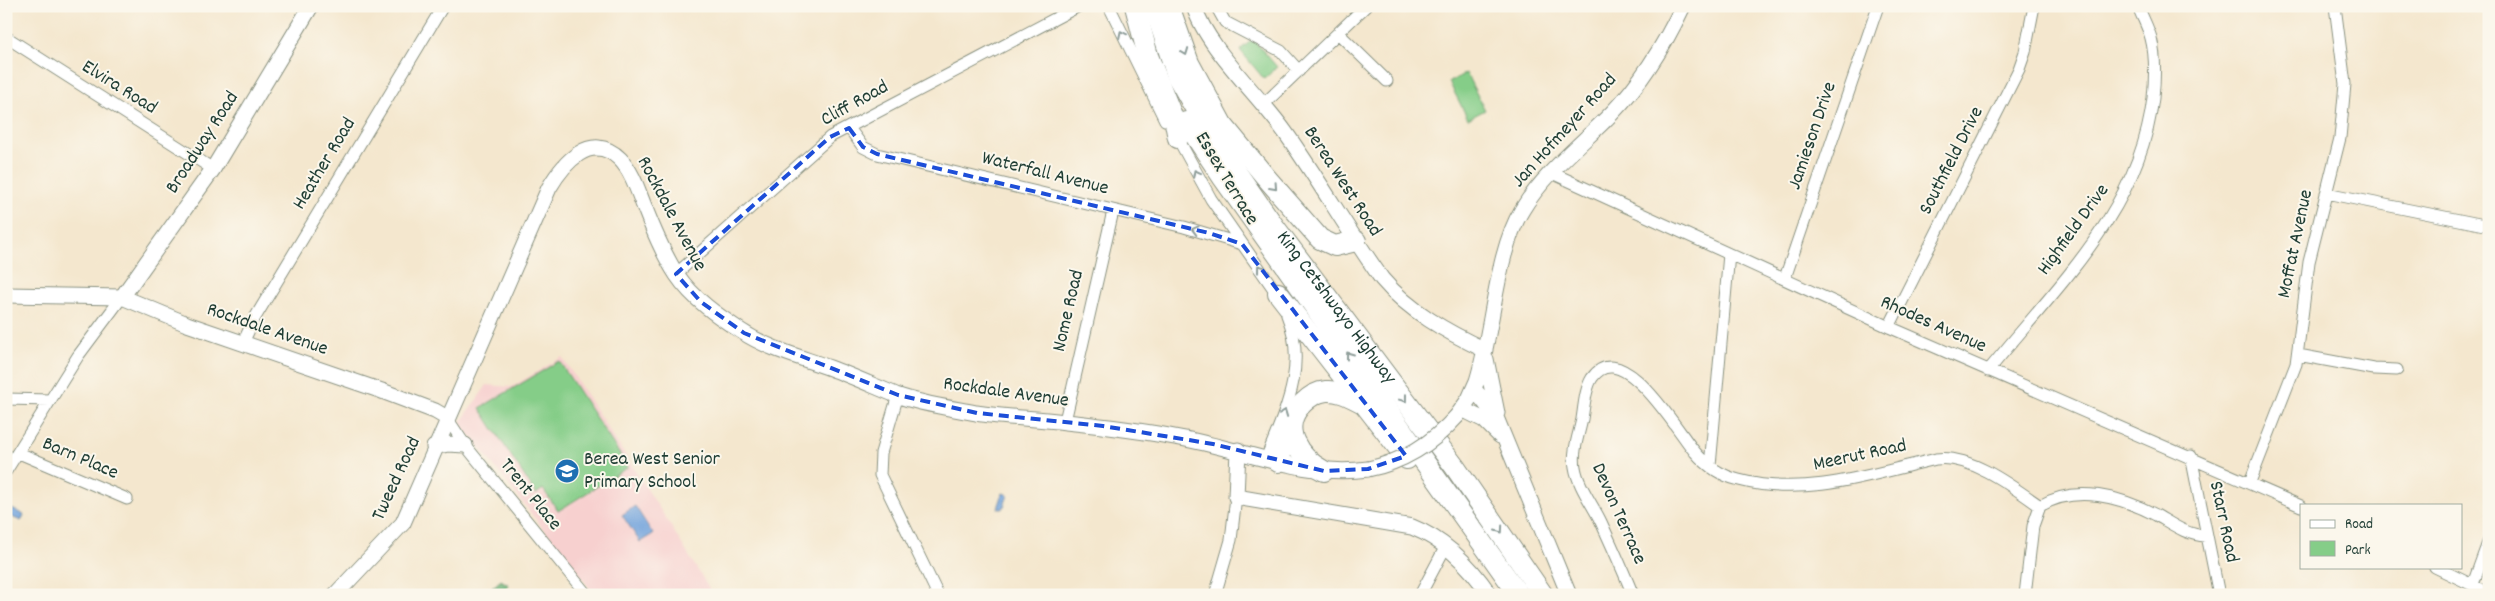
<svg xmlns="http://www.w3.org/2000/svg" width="2495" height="601" font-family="Dekko,sans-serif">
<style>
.built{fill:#f7d0cf}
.green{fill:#85cd88;stroke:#52855e}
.forest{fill:#6cb074;stroke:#467654}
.water{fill:#72a3dc;stroke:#487088}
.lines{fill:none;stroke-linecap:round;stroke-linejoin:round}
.street-casing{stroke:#8a9281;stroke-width:13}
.secondary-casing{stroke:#8a9281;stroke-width:17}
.highway-casing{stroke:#8a9281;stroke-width:22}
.street{stroke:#fff;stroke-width:11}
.secondary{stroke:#fff;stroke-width:15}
.highway{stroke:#fff;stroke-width:20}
.secondary-bridge-casing{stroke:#8a9281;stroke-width:17;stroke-linecap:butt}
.secondary-bridge{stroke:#fff;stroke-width:15}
.oneway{stroke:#8f9e9a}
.marked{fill:none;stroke:#1d4ed8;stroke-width:4;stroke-dasharray:10 6;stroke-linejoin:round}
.labels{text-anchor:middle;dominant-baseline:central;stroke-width:4;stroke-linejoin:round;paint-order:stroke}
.street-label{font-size:20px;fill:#1f3d34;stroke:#fbf7ec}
.poi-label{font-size:20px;fill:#1f3d34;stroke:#fbf7ec;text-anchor:start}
</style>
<rect width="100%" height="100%" fill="#fbf7ec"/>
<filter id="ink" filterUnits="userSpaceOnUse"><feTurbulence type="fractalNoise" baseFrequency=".02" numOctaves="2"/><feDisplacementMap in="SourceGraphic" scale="10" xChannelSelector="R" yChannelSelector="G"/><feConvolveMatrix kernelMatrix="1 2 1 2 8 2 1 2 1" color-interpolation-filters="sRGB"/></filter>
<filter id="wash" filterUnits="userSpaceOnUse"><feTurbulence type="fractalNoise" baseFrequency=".0096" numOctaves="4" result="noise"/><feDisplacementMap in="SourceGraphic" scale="20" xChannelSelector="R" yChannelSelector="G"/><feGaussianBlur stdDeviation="1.12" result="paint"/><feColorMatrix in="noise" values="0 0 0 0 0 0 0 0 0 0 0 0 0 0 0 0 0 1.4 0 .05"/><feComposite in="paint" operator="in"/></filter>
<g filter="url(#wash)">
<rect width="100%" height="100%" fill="#f4e7ce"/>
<path class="built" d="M562 357 667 520 713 595H595L460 423 487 385 511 387Z"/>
<path class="green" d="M1253 39 1277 67 1264 79 1240 50Z
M1466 73 1485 110 1468 119 1449 82Z
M559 361 628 467 558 511 543 489 536 494 480 408Z"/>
<path class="forest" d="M501 580 509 585 503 595 486 593Z"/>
<path class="water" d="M1003 493 1008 495 1003 509 998 508Z
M635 506 653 534 640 542 622 515Z
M10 508 24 515 21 521 7 515Z"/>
</g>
<g filter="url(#ink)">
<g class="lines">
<defs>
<path id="street" d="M1109 6 1165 120
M1216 6 1225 22 1281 51 1299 71
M1338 33 1387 81
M6 37 213 169
M1264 104 1366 6
M849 128 863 147 877 154 1184 227 1242 244
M1176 135 1211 199 1280 298
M1552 173 1889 327 2301 506
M2326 193 2489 226
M676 274 830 137 1079 6
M1785 278 1878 6
M1889 327 2019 69 2025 52 2034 6
M243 343 253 321 443 6
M2298 355 2374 369 2397 370
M1988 371C2056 287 2140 210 2153 98 2155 79 2156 57 2151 38 2148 27 2142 17 2138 6
M898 395 881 453 880 475 938 595
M6 399 50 400
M447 418 465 445 587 595
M1065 421 1113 211
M19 453 127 499
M2191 456 2219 595
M1266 459C1285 411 1308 366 1287 315
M1710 466 1729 254
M6 471 78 356 122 297
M2250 482 2296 364 2309 262 2340 138 2345 84 2335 6
M2040 506C2076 484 2121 497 2156 515 2172 524 2186 535 2206 536
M2435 567 2489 593
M2473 584 2489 540
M1215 595 1231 540 1236 497
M1420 595 1446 546
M1633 595C1623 570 1612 546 1601 522 1593 505 1578 486 1575 467 1572 452 1579 434 1582 419 1584 407 1585 389 1592 378 1622 334 1679 434 1695 452 1706 465 1722 476 1739 480 1805 498 1872 474 1936 459 1970 454 2013 487 2040 506
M2025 595 2033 526 2040 506"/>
<path id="secondary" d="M1194 6C1206 47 1259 95 1285 132 1319 180 1348 231 1382 279 1409 311 1447 332 1485 350
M6 295 122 297 187 324 382 391 435 411 447 418
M122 297 213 169 311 6
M1486 359 1497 413
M1474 389 1495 415 1569 595
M1462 409 1484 420 1500 436
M1457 416 1469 399 1477 381C1493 331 1496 252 1522 210 1544 173 1582 144 1612 113 1641 83 1665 44 1683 6
M434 447 448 444 465 445
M1238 450 1236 497 1412 527C1445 540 1471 567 1490 595
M335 595 403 523 549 188C563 164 591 130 620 159 632 171 638 191 644 206 653 229 663 254 677 275 693 299 718 316 741 331 768 349 800 357 830 368 852 376 874 386 896 395 921 404 950 408 976 413 1006 418 1036 418 1066 422 1104 426 1143 431 1180 438 1243 449 1303 478 1368 469"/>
<g id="highway">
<path d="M1135 6 1148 56 1175 123 1178 138"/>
<path id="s1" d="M1154 6 1177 76 1209 133 1274 226 1455 467 1543 595"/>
<path d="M1169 6 1189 63 1222 124 1264 175 1320 239 1335 246 1356 241"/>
<path d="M1186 122 1223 178 1519 595"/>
<path d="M1278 293 1407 459"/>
<path d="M1278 462 1291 427"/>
<path d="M1324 471C1299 458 1277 428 1303 403 1309 397 1317 392 1326 391 1340 390 1351 397 1363 403"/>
</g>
</defs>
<use href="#street" class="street-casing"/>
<use href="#secondary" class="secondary-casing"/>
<use href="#highway" class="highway-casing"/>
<use href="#street" class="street"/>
<use href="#secondary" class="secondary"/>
<use href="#highway" class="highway"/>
<defs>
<path id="secondary-bridge" d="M1368 469C1403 462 1433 443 1457 416"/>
</defs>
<use href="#secondary-bridge" class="secondary-bridge-casing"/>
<use href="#secondary-bridge" class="secondary-bridge"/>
</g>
<defs><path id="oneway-chevron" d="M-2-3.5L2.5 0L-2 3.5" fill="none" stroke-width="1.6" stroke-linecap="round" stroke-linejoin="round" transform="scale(1.25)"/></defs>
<g class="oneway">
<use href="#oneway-chevron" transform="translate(1122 34) rotate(-116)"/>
<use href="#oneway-chevron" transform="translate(1185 52) rotate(69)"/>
<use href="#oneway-chevron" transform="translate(1196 173) rotate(-118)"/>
<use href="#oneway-chevron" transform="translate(1274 187) rotate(48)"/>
<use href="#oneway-chevron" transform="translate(1195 230) rotate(-165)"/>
<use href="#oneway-chevron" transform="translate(1260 268) rotate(-127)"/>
<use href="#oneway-chevron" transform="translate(1349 355) rotate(-126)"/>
<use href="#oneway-chevron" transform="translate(1404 399) rotate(53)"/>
<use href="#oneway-chevron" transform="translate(1284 413) rotate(-69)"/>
<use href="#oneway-chevron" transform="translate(1500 530) rotate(55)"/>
</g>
</g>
<path class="marked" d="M849 128 863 147 877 154 1209 233 1242 244 1406 456 1368 469 1324 471 1213 444 1103 426 977 413 898 395 744 333 701 302 676 274 830 137Z"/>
<defs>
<symbol id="school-disc" viewBox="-11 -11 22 22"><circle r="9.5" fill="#1f6fb2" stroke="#fbf7ec"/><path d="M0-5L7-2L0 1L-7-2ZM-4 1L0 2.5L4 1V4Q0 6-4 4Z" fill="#fff"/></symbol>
</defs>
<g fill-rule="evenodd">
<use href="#school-disc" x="553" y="457" width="28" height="28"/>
</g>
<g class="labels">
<g class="street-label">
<text transform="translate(119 88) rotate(32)">Elvira Road</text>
<text transform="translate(855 104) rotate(-29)">Cliff Road</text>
<text transform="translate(1565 131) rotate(-48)">Jan Hofmeyer Road</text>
<text transform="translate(1813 136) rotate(-71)">Jamieson Drive</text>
<text transform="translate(203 143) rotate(-57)">Broadway Road</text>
<text transform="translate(1952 161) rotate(-63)">Southfield Drive</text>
<text transform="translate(325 164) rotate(-59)">Heather Road</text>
<text transform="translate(1045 174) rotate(14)">Waterfall Avenue</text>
<text transform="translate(1226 179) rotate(59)">Essex Terrace</text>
<text transform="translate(1342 182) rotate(57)">Berea West Road</text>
<text transform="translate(671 214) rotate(62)">Rockdale Avenue</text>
<text transform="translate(2074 230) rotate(-54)">Highfield Drive</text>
<text transform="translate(2296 244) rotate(-78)">Moffat Avenue</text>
<text stroke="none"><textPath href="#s1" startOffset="355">King Cetshwayo Highway</textPath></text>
<text transform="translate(1069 311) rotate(-77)">Nome Road</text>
<text transform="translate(1933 325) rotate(24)">Rhodes Avenue</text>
<text transform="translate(267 330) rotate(19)">Rockdale Avenue</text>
<text transform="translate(1006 393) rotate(8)">Rockdale Avenue</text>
<text transform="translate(1860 456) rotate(-12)">Meerut Road</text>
<text transform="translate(80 459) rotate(23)">Barn Place</text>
<text transform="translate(397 479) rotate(-65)">Tweed Road</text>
<text transform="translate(530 495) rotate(51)">Trent Place</text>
<text transform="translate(1618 514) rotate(66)">Devon Terrace</text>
<text transform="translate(2223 522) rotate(78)">Starr Road</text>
</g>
<g class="poi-label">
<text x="584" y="460">Berea West Senior<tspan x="584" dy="23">Primary School</tspan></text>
</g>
</g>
<rect width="2495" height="601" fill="none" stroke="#fbf7ec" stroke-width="25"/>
<rect x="2300" y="504" width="162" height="65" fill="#fbf7ec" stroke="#a3ada2"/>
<rect x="2310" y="520" width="25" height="8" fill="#ffffff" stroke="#a3ada2"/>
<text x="2345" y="528" font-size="15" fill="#1f3d34">Road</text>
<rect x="2310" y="541" width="25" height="15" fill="#85cd88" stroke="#a3ada2"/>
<text x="2345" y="554" font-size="15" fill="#1f3d34">Park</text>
</svg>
